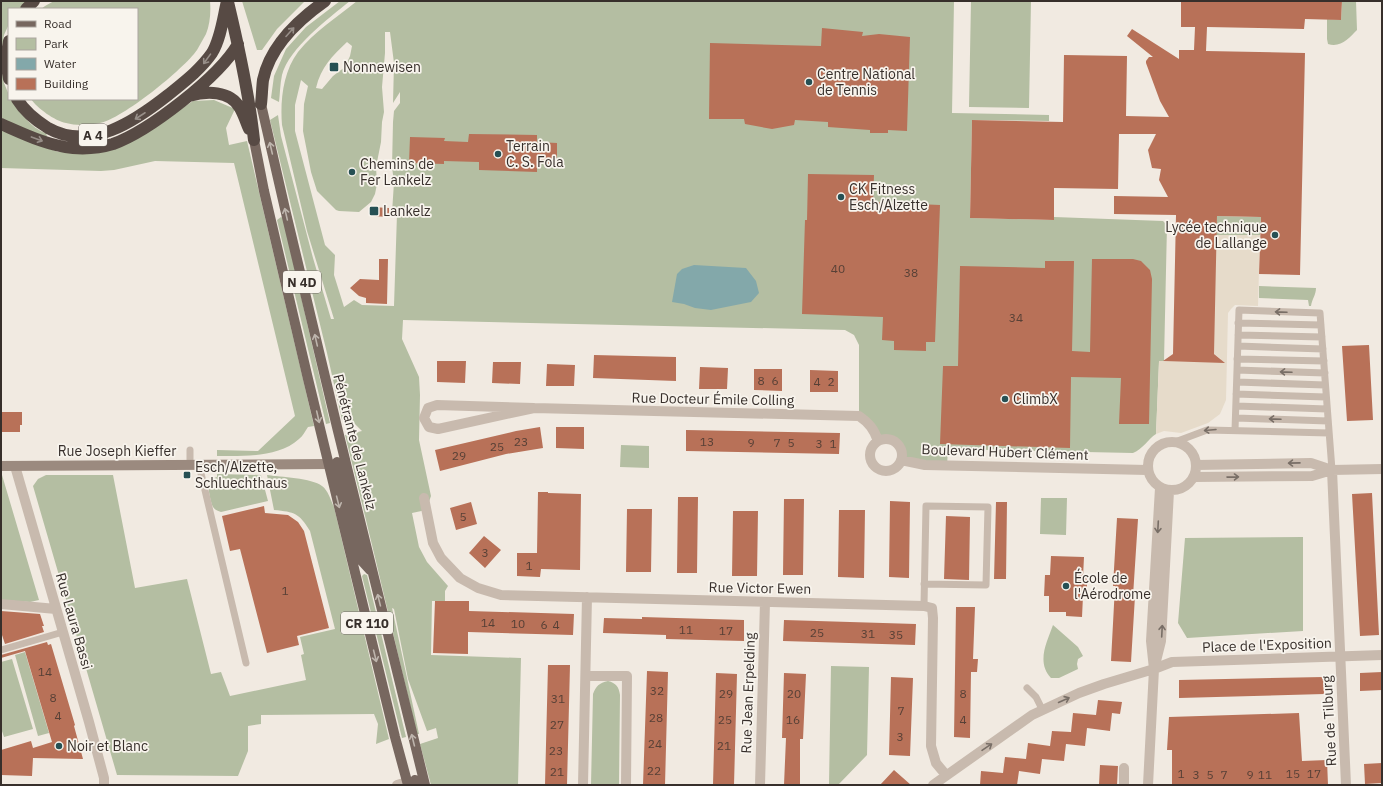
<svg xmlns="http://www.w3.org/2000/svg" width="1383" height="786" font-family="'IBM Plex Sans',sans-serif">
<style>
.green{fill:#b4bea2;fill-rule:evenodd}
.plaza{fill:#e6dbca}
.water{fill:#83a8aa}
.building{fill:#b87158}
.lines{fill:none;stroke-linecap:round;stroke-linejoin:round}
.lane{stroke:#c8baae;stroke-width:7}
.street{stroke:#c8baae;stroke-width:10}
.secondary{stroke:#9b8a7f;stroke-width:10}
.primary{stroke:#77675f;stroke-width:10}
.highway{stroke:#574a44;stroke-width:12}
.oneway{stroke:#978e88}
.oneway2{stroke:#beb5ad}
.oneway3{stroke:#786e66}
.poi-dot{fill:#265054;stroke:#f8f4ed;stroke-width:1.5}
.labels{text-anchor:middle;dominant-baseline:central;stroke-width:3.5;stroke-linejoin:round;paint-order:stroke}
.number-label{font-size:12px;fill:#574036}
.shield{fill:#f8f4ed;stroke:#716a65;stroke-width:1}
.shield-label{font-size:13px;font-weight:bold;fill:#372f2b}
.poi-label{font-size:14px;fill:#372f2b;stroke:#f8f4ed;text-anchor:start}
.street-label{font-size:14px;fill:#372f2b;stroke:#f8f4ed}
</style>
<rect width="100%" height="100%" fill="#f1eae1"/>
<path class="green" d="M1 1H26L19 9H9V24L4 35 1 54Z
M54 1H210C211 12 210 24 206 34 203 39 200 45 197 50 184 69 122 119 100 123 90 125 76 126 66 123 55 121 37 108 31 99H137V9H41L45 6Z
M242 1H305L277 29 262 50H257Z
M340 1H350C329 18 289 48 282 75 280 84 280 94 279 102L271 98 274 76 286 49 306 27Z
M357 1H954L952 113 1049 115V121L972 120 970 218 1053 220 1054 217 1163 221 1167 225 1164 361 1159 362 1156 434C1148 439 1143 449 1133 453L948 449 947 466 901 460C903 445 892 436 878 441L859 416V345L854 335 845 330 403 320 402 339 419 377 420 395 419 440 431 496 426 510 412 513 419 547 427 562 448 586 445 591V601H432L431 655 521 658 518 785H431L420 744 438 738 436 728 427 731 408 679 394 609 392 608 419 734H417C393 634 370 534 345 435L362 431 352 421 342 420 327 353 270 120 278 115 281 136 313 258 331 319H334L307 231 282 125C280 101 283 72 298 52 314 32 337 17 357 1ZM385 32H390L394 63 393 103 400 92V103L394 111 393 122 392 167 394 182 392 213 397 214 394 306 362 305 354 300 344 307 334 275 335 255 325 245 295 131V105L301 80 308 86 304 104 303 131 311 172 317 191 336 210 339 211 359 212 371 202 375 194 377 184 376 167 381 142 382 122 384 112 382 87 385 53ZM347 42 352 46 350 56 345 67 333 76 322 89 316 88C321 67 332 56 347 42Z
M971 1H1031L1029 108 969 107Z
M1342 1H1356L1357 30C1349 38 1341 48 1328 44L1327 39V19L1341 20Z
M1 67 4 83 9 95V99H11C21 112 30 128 46 133L47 136 44 137 1 119Z
M214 100 235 109 226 128 229 145 247 141 314 426 308 427C305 431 303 436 299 439 278 458 243 456 217 456V450L258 451 295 416 234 163 155 161 114 170 101 171 1 168V130L58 152 142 136 193 101Z
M1217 216 1261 217 1260 235H1216Z
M281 217 283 218 330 423 326 424 277 220Z
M1259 286 1316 288C1316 295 1312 299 1311 306H1309L1308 300 1259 298Z
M621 445 649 446V468L620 467Z
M1 474 2 475 39 600 30 602 1 600Z
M217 474 261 475 268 501 221 512C218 511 215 510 213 507 211 504 207 486 209 482 211 479 214 478 217 477Z
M46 475H113L135 588 187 579 211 674 221 672 230 696 306 680 301 655 304 654 300 637 335 629 310 531C299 513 295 512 274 510L267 475C280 477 312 478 322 486 328 490 331 501 334 507L389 739 376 744 378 724 374 714 261 715V724L248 726V751L238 776 117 775 33 486 38 479Z
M1041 498H1067L1066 535 1040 534Z
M1303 537V631L1187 638 1178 623 1185 538Z
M364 574 367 575 406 737 402 738 362 576Z
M1053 625 1078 647 1083 656 1078 659 1077 664 1078 669 1059 678H1051C1036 662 1047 642 1053 625Z
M25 652 49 733 38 736 15 655Z
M12 659 33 729 4 737 1 728V662Z
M831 666 869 667 867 755 838 785H829Z
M608 681C616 683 619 687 620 695L619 785H591L593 694C596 686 599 683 608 681Z"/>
<path class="plaza" d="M1216 235H1260L1258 306 1235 305 1231 309 1228 313 1226 400 1220 414 1208 423 1181 433 1164 431 1156 434 1159 361 1219 362 1221 361V359L1213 353Z"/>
<path class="water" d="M694 265 746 268 756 281 759 293 751 302 711 310 695 308 684 304 672 302 677 274 682 269Z"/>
<path class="building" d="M1181 1H1342L1341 20 1305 19 1304 29 1207 27 1206 51 1305 53 1300 275 1259 274 1261 217 1217 216 1214 354 1225 363 1163 361 1173 354 1176 215 1114 214V196L1168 197 1159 180 1161 169 1152 168 1148 150 1156 134H1119L1118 189 1054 188V220L970 218 972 120 1063 122 1064 55 1127 56 1126 116 1169 117 1160 101 1146 63V61L1149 57H1153L1127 36 1132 29 1179 59V50H1194L1195 27H1181Z
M822 28 863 32 862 36 879 34 910 37 907 131 888 130V133H870V130L828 127V122L795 120 794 125 772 129 745 124 744 119H709L710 43 821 46Z
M469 134 537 135V142L557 143V157L554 161 550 164 537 163V172L479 170V162L444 161V164L409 163 410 137 445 138 444 141 468 142Z
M808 174 874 175 873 202 940 205 935 342H926V351L894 350V341L882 340 883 317 802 314 805 220H807Z
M372 207 389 208V217L372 216Z
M379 259H388L387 304 366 303V298L359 296 350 288 360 279 379 280Z
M1092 259H1133L1141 261 1150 270 1152 279 1149 424H1119L1121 378 1071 377 1070 448 940 444 943 366H958L960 266 1045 268V261H1074L1072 351 1090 352Z
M1369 345 1373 420 1347 421 1342 346Z
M594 355 676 357V381L593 378Z
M437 361H466L465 383 437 382Z
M493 362H521L520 384 492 383Z
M547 364 575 365 574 386H546Z
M700 367 728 368 727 389H699Z
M754 369H782V391L754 390Z
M810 370 838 371V392H810Z
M1 412H22V425H20V432H1Z
M540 427 543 448 506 454 440 471 435 450 516 431Z
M556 427H584V449L556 448Z
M686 430 840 433 839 454 686 451Z
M538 492H548V493L581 494 580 570 541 569 540 577 517 576V553H537Z
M1372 493 1379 635 1360 636 1352 494Z
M678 497H698L697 573H677Z
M784 499H804L803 575H783Z
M890 501 910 502 909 578 889 577Z
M471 502 477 524 456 530 450 508Z
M996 502H1007L1006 579H994Z
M264 506 265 513 288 515 298 522 304 531 329 628 297 636 299 645 267 653 240 549 230 551 222 516Z
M627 509H652L651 572H626Z
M839 510H865L864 578 838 577Z
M733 511H758L757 576H732Z
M946 516 970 517 969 580 944 579Z
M1117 518 1138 519 1133 596H1135L1131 662 1111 661 1115 586H1113Z
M484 536 501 550 485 568 469 553Z
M1051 556 1084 557 1083 577H1087V596H1083L1082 617 1066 616V612H1049V596H1044L1045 575H1050Z
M435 601H469V611L574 614 573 635 468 632V654L433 653Z
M956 607H975L973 659H978L977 672H971L970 738 954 737Z
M1 611 40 614 44 626H42L44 632 5 644 1 632Z
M642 617 744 620V641L666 639V635L603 633 604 618 642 619Z
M784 620 916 624 915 645 783 641Z
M47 642 48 645 51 644 75 725 74 726 83 759 33 758 32 776 1 775V750L31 741 33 748 52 742 25 651 1 658V655Z
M548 665H570L567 785H545Z
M647 671 668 672 665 785H643Z
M1382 672V690L1360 691V673Z
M716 673 737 674 734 785H713Z
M784 673 806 674 803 739H800V785H784L786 738H782Z
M891 677 913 678 910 756 889 755Z
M1324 677V694L1179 698V680Z
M1098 700 1122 702 1120 714 1112 713 1110 731 1087 728 1085 746 1066 744 1064 761 1042 759 1040 774 1019 771 1017 785H980L981 771 1003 773 1005 757 1026 759 1028 743 1050 746 1052 731 1071 732 1073 713 1096 715Z
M1299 713 1302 761 1327 760 1328 785H1172V750H1167L1169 717Z
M1382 763V783L1365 784 1364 764Z
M1100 765 1118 766 1117 785H1099Z
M894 770 911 785H880Z"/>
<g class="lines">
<path class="lane" d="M1238 323 1321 325
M1238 335 1322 337
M1238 346 1323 349
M1237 359 1324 361
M1237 370 1325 373
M1237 382 1325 385
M1236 394 1326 397
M1236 406 1327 409
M1236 418 1328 421
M1235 430 1239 310 1320 313 1332 470
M1175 442 1207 430 1329 433
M190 450V465
M199 465 246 663
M924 606 926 506 988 507 986 585 924 584
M1 650 63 632
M1027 688 1036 697 1042 709"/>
<path class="street" d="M437 405 534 408 438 429 429 427 424 418 428 408Z
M534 408 859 416C869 423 874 429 878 441
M870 455a16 16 0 1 1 32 0a16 16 0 1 1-32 0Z
M1148 466a24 24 0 1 1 48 0a24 24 0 1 1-48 0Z
M901 460 925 465 1147 470
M1196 465 1311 463 1332 470
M15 466 89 722 104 778V785
M1332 470 1346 785
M1194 477 1312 476 1332 470 1382 469
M424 498 433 543 441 558 460 578 478 588 501 595 924 606 932 608 933 618 931 746 936 763 946 775
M1 604 56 609
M1156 661 1161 641 1169 491
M586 676H627L626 785
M397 785 407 782
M583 785 587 597
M760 785 765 602
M933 785 1032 715 1079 693 1104 684 1154 669 1172 662 1382 655
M1124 785V768
M1148 785 1154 669 1151 641 1160 488"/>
<path class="secondary" d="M1 466 329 464"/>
<path class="primary" d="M261 104 285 209 337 427 425 785
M254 140 264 191 308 379 395 737 408 785
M337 462 360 559 370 570
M415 780 416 785"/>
<path class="highway" d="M228 2C239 48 249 93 254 140
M26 9 34 1
M9 41C6 54 6 66 9 79
M189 96C206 91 230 90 240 108 244 115 246 122 249 129
M17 99C25 112 35 120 48 128 90 152 135 121 168 95 184 82 200 70 212 53 221 38 223 18 227 1
M261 104C262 96 262 88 263 80 270 46 298 20 325 1
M1 124C24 134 48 146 73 148 86 149 100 148 113 144 149 131 219 77 238 44"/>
</g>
<defs><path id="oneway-shaft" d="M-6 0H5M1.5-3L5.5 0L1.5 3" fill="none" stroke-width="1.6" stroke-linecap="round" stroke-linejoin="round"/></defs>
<g class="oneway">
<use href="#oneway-shaft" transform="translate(290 32) rotate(-48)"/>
<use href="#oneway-shaft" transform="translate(207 59) rotate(126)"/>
<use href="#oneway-shaft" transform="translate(140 116) rotate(147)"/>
<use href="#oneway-shaft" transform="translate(37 139) rotate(20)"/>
</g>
<g class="oneway2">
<use href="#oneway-shaft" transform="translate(271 148) rotate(-103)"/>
<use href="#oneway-shaft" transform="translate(286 214) rotate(-103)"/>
<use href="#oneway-shaft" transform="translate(316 340) rotate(-103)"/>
<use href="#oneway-shaft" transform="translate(318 417) rotate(77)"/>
<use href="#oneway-shaft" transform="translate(338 502) rotate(76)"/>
<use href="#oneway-shaft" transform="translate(379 600) rotate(-104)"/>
<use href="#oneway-shaft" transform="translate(375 656) rotate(76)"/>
<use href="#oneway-shaft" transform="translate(413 740) rotate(-104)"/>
</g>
<g class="oneway3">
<use href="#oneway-shaft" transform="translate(1281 312) rotate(-178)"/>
<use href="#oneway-shaft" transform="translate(1286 372) rotate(-178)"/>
<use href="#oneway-shaft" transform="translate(1275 419) rotate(-178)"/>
<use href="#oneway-shaft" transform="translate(1210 430) rotate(175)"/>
<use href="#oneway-shaft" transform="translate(1294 463) rotate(179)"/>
<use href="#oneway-shaft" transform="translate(1233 477) rotate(-1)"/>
<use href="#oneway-shaft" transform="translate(1158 527) rotate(93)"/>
<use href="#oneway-shaft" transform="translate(1162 631) rotate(-87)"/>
<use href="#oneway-shaft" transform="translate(1064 700) rotate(-24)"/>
<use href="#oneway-shaft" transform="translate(987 747) rotate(-34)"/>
</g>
<g class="poi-dot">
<rect x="329" y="62" width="10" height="10" rx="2"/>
<circle cx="809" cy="82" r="4"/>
<circle cx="498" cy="154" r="4"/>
<circle cx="352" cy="172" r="4"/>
<circle cx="841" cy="197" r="4"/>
<rect x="369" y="206" width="10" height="10" rx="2"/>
<circle cx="1275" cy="235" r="4"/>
<circle cx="1005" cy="399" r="4"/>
<rect x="183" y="471" width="8" height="8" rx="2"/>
<circle cx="1066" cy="586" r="4"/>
<circle cx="59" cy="746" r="4"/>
</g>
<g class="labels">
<g class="number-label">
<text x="838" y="268">40</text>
<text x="911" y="272">38</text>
<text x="1016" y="317">34</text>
<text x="761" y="380">8</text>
<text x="775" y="380">6</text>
<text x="817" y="381">4</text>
<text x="831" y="381">2</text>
<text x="521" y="441">23</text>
<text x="707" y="441">13</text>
<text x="751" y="442">9</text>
<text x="777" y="442">7</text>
<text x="791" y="442">5</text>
<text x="819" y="443">3</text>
<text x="833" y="443">1</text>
<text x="497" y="446">25</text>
<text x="459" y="455">29</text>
<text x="463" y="516">5</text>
<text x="485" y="552">3</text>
<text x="529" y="565">1</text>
<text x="285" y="590">1</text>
<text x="488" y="622">14</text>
<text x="518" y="623">10</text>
<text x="544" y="624">6</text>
<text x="556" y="624">4</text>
<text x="686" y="629">11</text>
<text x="726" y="630">17</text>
<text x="817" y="632">25</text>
<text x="868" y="633">31</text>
<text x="896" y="634">35</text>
<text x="45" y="671">14</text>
<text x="657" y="690">32</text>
<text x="726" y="693">29</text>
<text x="794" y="693">20</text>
<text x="963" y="693">8</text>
<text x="53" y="697">8</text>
<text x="558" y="698">31</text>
<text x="901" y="710">7</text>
<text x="58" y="715">4</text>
<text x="656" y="717">28</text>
<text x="725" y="719">25</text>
<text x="793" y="719">16</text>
<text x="963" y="719">4</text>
<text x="557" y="724">27</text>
<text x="900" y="736">3</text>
<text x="655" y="743">24</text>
<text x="724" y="745">21</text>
<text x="556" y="750">23</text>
<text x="654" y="770">22</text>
<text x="557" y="771">21</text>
<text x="1181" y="773">1</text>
<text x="1293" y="773">15</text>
<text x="1314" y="773">17</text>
<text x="1196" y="774">3</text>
<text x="1210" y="774">5</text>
<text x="1224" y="774">7</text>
<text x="1250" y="774">9</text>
<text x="1265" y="774">11</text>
</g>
<g class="shield">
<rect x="79" y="124" width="28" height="22" rx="3"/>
<rect x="283" y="271" width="38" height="22" rx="3"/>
<rect x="341" y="612" width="52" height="22" rx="3"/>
</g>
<g class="shield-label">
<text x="93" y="135">A 4</text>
<text x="302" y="282">N 4D</text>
<text x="367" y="623">CR 110</text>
</g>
<g class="poi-label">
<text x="343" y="67">Nonnewisen</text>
<text x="817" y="74">Centre National<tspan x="817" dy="16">de Tennis</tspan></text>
<text x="506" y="146">Terrain<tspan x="506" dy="16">C. S. Fola</tspan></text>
<text x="360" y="164">Chemins de<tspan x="360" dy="16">Fer Lankelz</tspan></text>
<text x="849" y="189">CK Fitness<tspan x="849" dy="16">Esch/Alzette</tspan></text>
<text x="383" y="211">Lankelz</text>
<text x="1267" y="227" text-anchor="end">Lycée technique<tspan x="1267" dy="16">de Lallange</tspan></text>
<text x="1013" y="399">ClimbX</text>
<text x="195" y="467">Esch/Alzette,<tspan x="195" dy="16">Schluechthaus</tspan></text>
<text x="1074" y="578">École de<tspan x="1074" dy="16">l'Aérodrome</tspan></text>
<text x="67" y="746">Noir et Blanc</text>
</g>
<g class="street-label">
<text transform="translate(713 399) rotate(1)">Rue Docteur Émile Colling</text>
<text transform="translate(355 442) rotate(76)">Pénétrante de Lankelz</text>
<text x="117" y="451">Rue Joseph Kieffer</text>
<text transform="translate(1005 452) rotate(2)">Boulevard Hubert Clément</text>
<text transform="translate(760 588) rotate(1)">Rue Victor Ewen</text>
<text transform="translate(74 621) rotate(74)">Rue Laura Bassi</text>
<text transform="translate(1267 645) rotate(-2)">Place de l'Exposition</text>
<text transform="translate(748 693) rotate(-88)">Rue Jean Erpelding</text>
<text transform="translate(1329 721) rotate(-93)">Rue de Tilburg</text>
</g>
</g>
<rect width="1383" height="786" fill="none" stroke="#372f2b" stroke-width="4"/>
<rect x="8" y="8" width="130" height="92" fill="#f8f4ed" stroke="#aba59f"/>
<rect x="16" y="21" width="20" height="6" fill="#77675f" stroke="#aba59f"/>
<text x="44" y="28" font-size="12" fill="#372f2b">Road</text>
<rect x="16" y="38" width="20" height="12" fill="#b4bea2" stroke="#aba59f"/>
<text x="44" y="48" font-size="12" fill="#372f2b">Park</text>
<rect x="16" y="58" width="20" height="12" fill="#83a8aa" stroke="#aba59f"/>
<text x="44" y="68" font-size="12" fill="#372f2b">Water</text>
<rect x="16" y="78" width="20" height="12" fill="#b87158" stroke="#aba59f"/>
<text x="44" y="88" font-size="12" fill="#372f2b">Building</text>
</svg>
